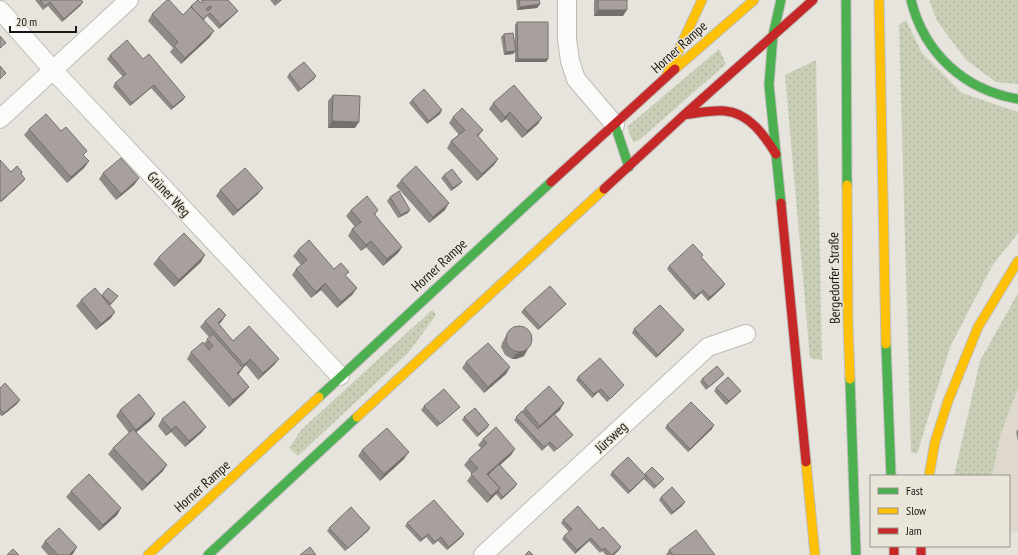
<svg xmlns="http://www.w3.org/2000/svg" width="1018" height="555" font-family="'PT Sans Narrow',sans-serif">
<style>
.built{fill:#ded9cc}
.grass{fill:url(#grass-dots)}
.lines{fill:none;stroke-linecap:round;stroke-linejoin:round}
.street-casing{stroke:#bebcb7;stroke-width:20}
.fast-casing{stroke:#bfbebb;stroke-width:11}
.slow-casing{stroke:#bfbebb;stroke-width:11}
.jam-casing{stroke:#bfbebb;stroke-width:11}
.street{stroke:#fbfbfa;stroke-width:18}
.fast{stroke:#4caf50;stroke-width:9}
.slow{stroke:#ffc107;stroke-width:9}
.jam{stroke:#c62828;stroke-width:9}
.wall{fill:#908a86}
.shaded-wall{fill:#76706d}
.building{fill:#a8a09c;stroke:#76706d;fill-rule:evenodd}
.labels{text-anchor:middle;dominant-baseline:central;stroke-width:3;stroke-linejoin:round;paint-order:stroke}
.street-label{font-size:14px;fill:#191814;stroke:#eae5d9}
</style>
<defs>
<pattern id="grass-dots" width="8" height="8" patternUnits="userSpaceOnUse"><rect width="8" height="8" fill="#c9ceb7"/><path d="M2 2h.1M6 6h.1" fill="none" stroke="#acb09c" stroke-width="1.8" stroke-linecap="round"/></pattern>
</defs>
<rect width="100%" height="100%" fill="#e6e4dd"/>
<path class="built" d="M1018 388V531L1009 533V476H992L1001 433Z"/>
<path class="grass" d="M929 0H1018V84L996 82 966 60 937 21Z
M906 20 922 53 962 93 1018 112V233L992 266 950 347 917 454 911 452 899 25Z
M719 49 726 64 638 141 633 142 627 127Z
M816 60 822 360 810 358 785 75Z
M1018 293V388L1001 433 992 476H954L980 361Z
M432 310 436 315 408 353 298 456 289 448 301 430Z"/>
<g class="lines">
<defs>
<path id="street" d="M567 0V39L570 61 576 79 615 125
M0 10 53 70 340 376
M0 119 129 0
M483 555 708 347 746 334"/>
<path id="fast" d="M846 0 847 185
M911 0C924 53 964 90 1018 99
M615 125 629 167
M781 203 769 85 773 35 781 0
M886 344 891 476
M850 379 856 555
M319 397 551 182
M208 555 357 417"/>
<path id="slow" d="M879 0 886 344
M675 69 754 0
M666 77 702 0
M847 185 848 322 850 379
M357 417 604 189
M806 462 815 555
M929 476 935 442 948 401 978 327 1018 261
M148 555 319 397"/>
<path id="jam" d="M684 115C698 113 711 110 725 111 749 113 764 135 776 154
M551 182 675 69
M604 189 684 115 813 0
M781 203 806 462
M894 546V555
M921 546V555"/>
</defs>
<use href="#street" class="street-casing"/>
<use href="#fast" class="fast-casing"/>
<use href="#slow" class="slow-casing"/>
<use href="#jam" class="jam-casing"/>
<use href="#street" class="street"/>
<use href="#fast" class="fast"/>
<use href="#slow" class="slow"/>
<use href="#jam" class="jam"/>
</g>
<path class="wall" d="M35 0H81L83 2 80 6 62 22 48 6 43 10Z
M200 0H228L238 11 235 14 219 29 207 16 204 20 210 37 181 64 170 52 173 48 148 21 152 14 183 15 191 6 202 2Z
M270 0H282L275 6Z
M516 0H539L540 4 537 8 517 10Z
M594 0H627L623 16H594Z
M517 22 548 59 546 62H515V51L513 54 504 55 501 37 504 34 515 47V25Z
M110 55 143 59 185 97 183 100 171 110 151 88 130 106 113 87 115 83 123 77 107 59Z
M289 74 316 76 314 79 298 92 287 77Z
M333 95 355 128H328V101Z
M412 100 442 110 440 114 427 124 409 103Z
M493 103 538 124 522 138 506 119 501 123 489 109Z
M453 117 483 130 478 137 498 159 494 165 477 181 447 148 451 141 459 135 449 123Z
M29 129 89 161 84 168 67 183 24 135Z
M103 173 139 178 134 185 116 200 99 179Z
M444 175 459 185 451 191 441 178Z
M401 180 445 210 429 223 396 186Z
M220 190 258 194 233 216 216 196Z
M390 197 408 213 398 218 387 201Z
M351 210H378L375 215 402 247 398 253 383 266 366 247 361 251 348 236 352 229 355 227 346 216Z
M298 250 334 269 346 276 357 288 352 295 337 308 321 290 311 298 292 275 296 269 301 265 293 256Z
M701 257 725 284 723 287 708 301 701 293 694 300 667 269 669 266Z
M158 258 201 262 174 287 153 264Z
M102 295 118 296 110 306 111 318 96 330 76 306 81 300Z
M563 307 538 330 521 312 524 309Z
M226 315 221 322 219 324 233 341 279 359 274 365 258 380 246 365 243 368 238 375 249 387 244 393 229 407 187 359 191 352 204 344 209 337 200 327 205 321Z
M510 329 524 356 516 359H512L505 355 501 347 502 343Z
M634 329 681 334 656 358 632 333Z
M466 362 510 367 506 374 484 393 462 368Z
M724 374 721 377 706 390 700 382 702 379Z
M578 377 624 385 622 388 607 402 598 392 592 398 576 380Z
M0 388 17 404 2 416 0 415Z
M716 388 738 394 726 405 714 391Z
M424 406 460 407 457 410 437 427 421 410Z
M525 408 560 410 554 415 573 435 570 438 554 452 548 445 542 451 514 420Z
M120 410 155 414 151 420 136 432 163 471 142 491 108 454 113 448 129 433 116 416Z
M464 417 489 425 487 428 477 437 462 420Z
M162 419 206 427 201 433 185 447 171 432 166 436 158 426Z
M667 425 712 429 688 452 665 428Z
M1018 429V442L1016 432Z
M483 439 515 449 511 455 500 465 515 487 501 500 496 494 487 503 467 481 472 474 464 465 469 459 481 448 478 445Z
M362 450 404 459 380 481 358 456Z
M612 472 645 475 661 482 654 489 644 479 628 494 610 475Z
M71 491 121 508 117 515 99 531 66 497Z
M661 497 685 502 682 506 671 515 659 500Z
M563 520 599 530 621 547 619 550 614 555H606L602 551 600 553 589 541 575 554 562 539 564 536 569 532 561 523Z
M407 523 464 534 462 537 447 550 438 541 433 545 426 537 420 542 405 526Z
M329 528H370L368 531 345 551 327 531Z
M45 541 73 554 71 555H48L41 547Z
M669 550 715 555H666Z"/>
<path class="shaded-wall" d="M83 2 80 6 62 22 64 19Z
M540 4 537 8 517 10 520 7Z
M598 10H627L623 16H594Z
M238 11 235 14 219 29 221 25Z
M214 31 210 37 181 64 185 58Z
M516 51 513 54 504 55 506 52Z
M518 59H548L546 62H515Z
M316 76 314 79 298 92 301 89Z
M154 85 151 88 130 106 132 103Z
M185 97 183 100 171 110 173 107Z
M442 110 440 114 427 124 429 121Z
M510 112 506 119 501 123 505 117Z
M542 118 538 124 522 138 527 131Z
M332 121 359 122 355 128H328Z
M498 159 494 165 477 181 482 174Z
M89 161 84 168 67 183 71 177Z
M139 178 134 185 116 200 121 194Z
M25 179 23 182 0 203 1 201Z
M462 182 459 185 451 191 453 188Z
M263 188 258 194 233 216 238 210Z
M449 203 445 210 429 223 433 217Z
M410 210 408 213 398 218 401 215Z
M371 241 366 247 361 251 366 245Z
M402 247 398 253 383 266 387 259Z
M205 255 201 262 174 287 179 280Z
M325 283 321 290 311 298 316 292Z
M725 284 723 287 708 301 710 297Z
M357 288 352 295 337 308 341 302Z
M703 290 701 293 694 300 696 296Z
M566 304 563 307 538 330 540 327Z
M115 312 111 318 96 330 101 324Z
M226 315 221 322 213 329 218 323Z
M684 330 681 334 656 358 658 355Z
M528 349 524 356 516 359H512L517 353Z
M250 359 246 365 241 369 243 368 238 375 237 373 240 371 244 365Z
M279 359 274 365 258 380 263 373Z
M510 367 506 374 484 393 488 387Z
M249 387 244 393 229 407 233 400Z
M601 389 592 398 594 394Z
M741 391 738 394 726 405 729 401Z
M20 400 17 404 2 416 4 413Z
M564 403 560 410 536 432 540 426Z
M155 414 151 420 132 436 136 430Z
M489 425 487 428 477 437 479 434Z
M714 425 712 429 688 452 690 449Z
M176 426 171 432 166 436 171 430Z
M206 427 201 433 185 447 189 441Z
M515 449 511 455 486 478 487 474Z
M409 452 404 459 380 481 384 474Z
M167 465 163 471 142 491 147 484Z
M646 476 628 494 630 491Z
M517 484 515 487 501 500 503 497Z
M500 488 496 494 487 503 491 496Z
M685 502 682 506 671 515 673 512Z
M121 508 117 515 99 531 103 525Z
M370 528 368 531 345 551 348 548Z
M428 534 426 537 420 542 422 539Z
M464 534 462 537 447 550 449 547Z
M591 538 589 541 575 554 577 550Z
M77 547 73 554 71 555H69Z
M621 547 619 550 614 555H612Z"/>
<path class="building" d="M40 0H81L83 2 64 19 50 2 45 6Z
M167 0H169L183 15 191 7 214 31 185 58 174 46 178 42 152 14Z
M198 0 201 3 205 0H228L238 11 221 25 210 13 203 19 195 11 191 6ZM210 6 212 7 208 11 206 9Z
M275 0H281L278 3Z
M519 0H539L540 4 520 7Z
M598 0H627V10H598Z
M517 22H548V59H518Z
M513 33 516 51 506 52 504 34Z
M0 36 6 43 0 48Z
M127 40 143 59 149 54 185 97 173 107 154 85 132 103 115 83 126 74 110 55Z
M304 62 316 76 301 89 289 74Z
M0 66 6 73 0 79Z
M514 85 542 118 527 131 510 112 505 117 493 103Z
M424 89 442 110 429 121 412 100Z
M333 95 360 96 359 122 332 121Z
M462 108 483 130 477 135 498 159 482 174 451 141 465 130 453 117Z
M46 114 61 131 66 127 87 151 83 155 89 161 71 177 29 129Z
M121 158 139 178 121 194 103 173Z
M0 160 11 172 17 166 22 172 21 174 25 179 1 201 0 200Z
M416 166 449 203 433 217 401 180Z
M245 168 263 188 238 210 220 190Z
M452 169 462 182 453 188 444 175Z
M399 191 410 210 401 215 390 197Z
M367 196 378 210 374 214 402 247 387 259 371 241 366 245 352 229 361 222 351 210Z
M184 233 205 255 179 280 158 258Z
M309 240 334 269 341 263 349 272 345 275 357 288 341 302 325 283 316 292 296 269 307 260 298 250Z
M693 244 703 255 701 257 725 284 710 297 703 290 696 296 669 266Z
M550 286 566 304 540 327 524 309Z
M95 288 115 312 101 324 81 300Z
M108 288 118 296 111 304 102 295Z
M660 305 684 330 658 355 634 329Z
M219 308 226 315 218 323 233 341 249 326 279 359 263 373 250 359 244 365 205 321Z
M506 339a13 13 0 1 1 26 0a13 13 0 1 1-26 0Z
M213 334 243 368 237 373 249 387 233 400 191 352 203 342 209 350 213 346 207 339Z
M488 343 510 367 488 387 466 362Z
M600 358 624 385 610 399 601 389 594 394 578 377Z
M717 366 724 374 709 387 702 379Z
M728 377 741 391 729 401 716 388Z
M5 383 20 400 4 413 0 409V388Z
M549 386 564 403 540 426 525 408Z
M444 389 460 407 440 424 424 406Z
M139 394 155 414 136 430 120 410Z
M184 401 206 427 189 441 176 426 171 430 162 419Z
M691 402 714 425 690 449 667 425Z
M475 408 489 425 479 434 464 417Z
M522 411 538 429 554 414 573 435 557 449 550 442 544 447 516 417Z
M496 427 515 449 487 474 500 488 491 496 471 474 478 468 469 459 487 443 483 439Z
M387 428 409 452 384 474 362 450Z
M133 429 167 465 147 484 113 448Z
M628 457 646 476 630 491 612 472Z
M499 464 517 484 503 497 498 491 500 488 488 475Z
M652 467 664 479 656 486 645 474Z
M89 474 121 508 103 525 71 491Z
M672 487 685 502 673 512 661 497Z
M434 500 464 534 449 547 441 537 435 542 428 534 422 539 407 523Z
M578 506 599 530 603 527 621 547 612 555H611L605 548 602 550 591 538 577 550 564 536 572 529 563 520Z
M351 507 370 528 348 548 329 528Z
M59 528 77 547 69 555H58L45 541Z
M696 530 715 555H673L669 550Z
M310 547 316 555H300Z
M13 549 19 555H7Z
M529 551 533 555H525Z"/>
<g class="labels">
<g class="street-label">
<text transform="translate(679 47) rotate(-42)">Horner Rampe</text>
<text transform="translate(169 194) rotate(47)">Grüner Weg</text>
<text transform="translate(439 265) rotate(-43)">Horner Rampe</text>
<text transform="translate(834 278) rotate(-91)">Bergedorfer Straße</text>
<text transform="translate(611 437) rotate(-43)">Jürsweg</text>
<text transform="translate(202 486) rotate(-42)">Horner Rampe</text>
</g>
</g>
<rect x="870" y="475" width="140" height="72" fill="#eae5d9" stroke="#96938a"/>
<rect x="878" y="488" width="20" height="6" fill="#4caf50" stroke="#96938a"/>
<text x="906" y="495" font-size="12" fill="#191814">Fast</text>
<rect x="878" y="508" width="20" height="6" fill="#ffc107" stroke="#96938a"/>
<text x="906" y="515" font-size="12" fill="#191814">Slow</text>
<rect x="878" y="528" width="20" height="6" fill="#c62828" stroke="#96938a"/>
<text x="906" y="535" font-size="12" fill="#191814">Jam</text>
<path d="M10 26v6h66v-6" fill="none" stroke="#191814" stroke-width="2"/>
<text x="16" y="26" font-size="12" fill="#191814" stroke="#eae5d9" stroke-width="3" paint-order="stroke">20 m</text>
</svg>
